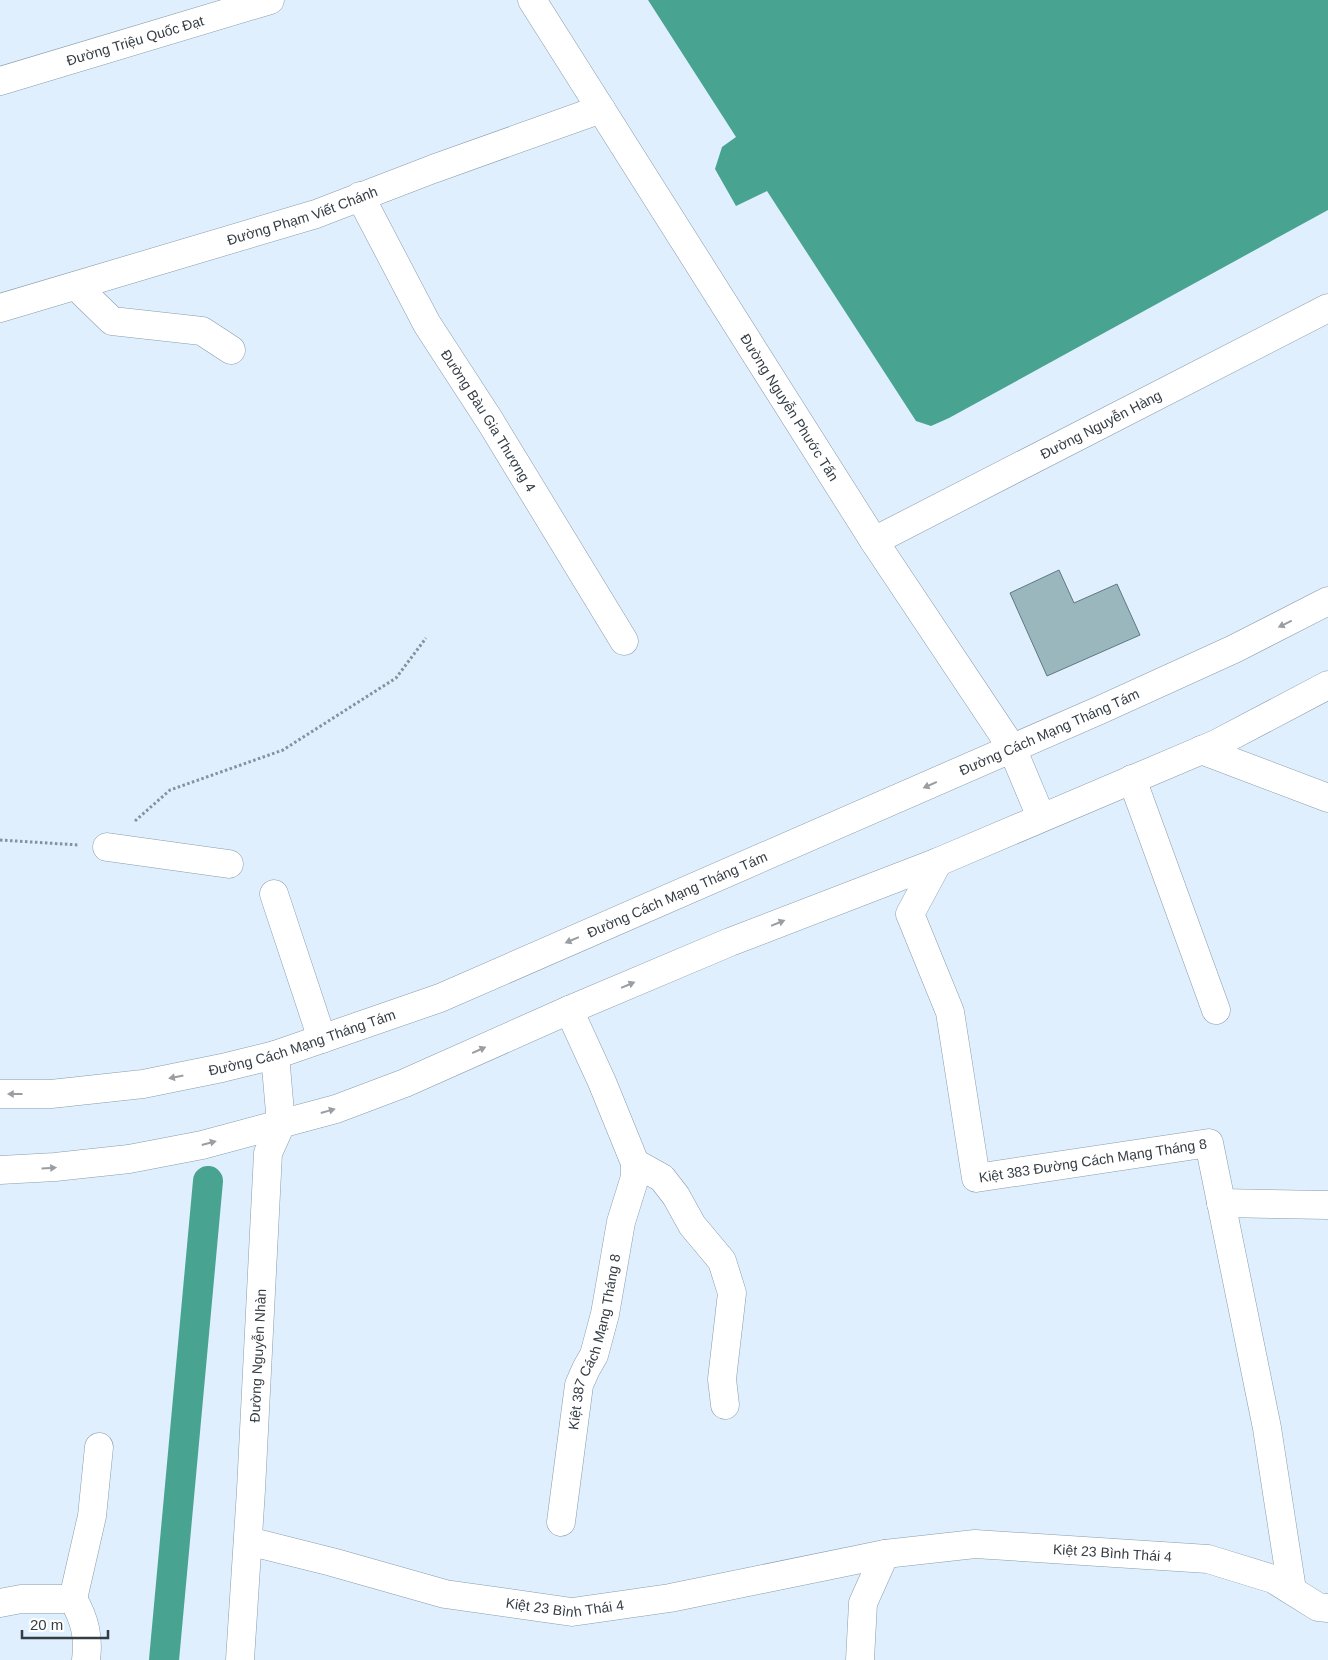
<svg xmlns="http://www.w3.org/2000/svg" width="1328" height="1660" font-family="Arial,sans-serif">
<style>
.water{fill:#48a391}
.lines{fill:none;stroke-linecap:round;stroke-linejoin:round}
.canal{stroke:#48a391;stroke-width:30}
.building{fill:#9ab7bd;stroke:#5e797f}
.minor-casing{stroke:#899cac;stroke-width:29}
.highway-casing{stroke:#899cac;stroke-width:29}
.path{stroke:#86919c;stroke-width:3;stroke-dasharray:2.5 2.5;stroke-linecap:butt}
.minor{stroke:#fff;stroke-width:28}
.highway{stroke:#fff;stroke-width:28}
.oneway{fill:#9a9ea2}
.labels{text-anchor:middle;dominant-baseline:central;stroke-width:5;stroke-linejoin:round;paint-order:stroke}
.street-label{font-size:14px;fill:#353d44;stroke:#fff}
</style>
<rect width="100%" height="100%" fill="#dfeffd"/>
<path class="water" d="M648 0H1328V210L949 418 931 426 916 421 767 191 736 206 715 169 722 147 736 137Z"/>
<g class="lines">
<path class="canal" d="M164 1660 208 1181"/>
</g>
<path class="building" d="M1059 570 1074 603 1117 584 1140 635 1047 676 1010 593Z"/>
<g class="lines">
<defs>
<g id="minor">
<path id="s1" d="M532 0 874 541 1012 748 1041 817"/>
<path id="s2" d="M0 81 270 0"/>
<path id="s3" d="M360 196 427 324 490 421 624 641"/>
<path d="M76 286 112 321 202 331 231 350"/>
<path id="s4" d="M0 308 316 214 433 169 601 109"/>
<path id="s5" d="M874 541 1328 308"/>
<path d="M1201 750 1328 798"/>
<path d="M1132 779 1216 1010"/>
<path d="M107 847 229 864"/>
<path id="s6" d="M938 862 910 914 950 1012 976 1178 1209 1143 1267 1428 1292 1590"/>
<path d="M274 894 322 1039"/>
<path d="M635 1163 662 1178 676 1196 692 1225 722 1261 732 1293 722 1379 725 1405"/>
<path d="M1221 1203 1328 1205"/>
<path id="s7" d="M561 1522 579 1385 586 1369 594 1355 605 1314 621 1222 635 1177V1163L602 1082 569 1010"/>
<path id="s8" d="M248 1541 332 1562 445 1594 572 1612 670 1598 885 1554 975 1544 1208 1559 1273 1579 1318 1607 1328 1608"/>
<path d="M73 1599 92 1516 99 1447"/>
<path d="M73 1599C85 1620 89 1637 86 1660"/>
<path d="M0 1603 21 1599H73"/>
<path id="s9" d="M240 1660 251 1490 268 1153 281 1124 275 1055"/>
<path d="M860 1660 863 1603 885 1554"/>
</g>
<g id="highway">
<path id="s10" d="M0 1094H51L143 1084 222 1068 275 1055 440 998 1100 710 1234 649 1328 601"/>
<path d="M0 1170 55 1167 129 1159 202 1145 336 1109 405 1083 569 1010 730 942 938 862 1216 744 1328 685"/>
</g>
</defs>
<use href="#minor" class="minor-casing"/>
<use href="#highway" class="highway-casing"/>
<path class="path" d="M135 821 170 790 283 750 396 678 426 638
M0 840 79 845"/>
<use href="#minor" class="minor"/>
<use href="#highway" class="highway"/>
</g>
<defs><path id="oneway-solid" d="M-6-.8H1V-3.2L6.5 0L1 3.2V.8H-6Z" transform="scale(1.25)"/></defs>
<g class="oneway">
<use href="#oneway-solid" transform="translate(1285 624) rotate(154)"/>
<use href="#oneway-solid" transform="translate(930 785) rotate(156)"/>
<use href="#oneway-solid" transform="translate(778 923) rotate(-22)"/>
<use href="#oneway-solid" transform="translate(572 940) rotate(157)"/>
<use href="#oneway-solid" transform="translate(628 985) rotate(-23)"/>
<use href="#oneway-solid" transform="translate(479 1050) rotate(-24)"/>
<use href="#oneway-solid" transform="translate(176 1077) rotate(169)"/>
<use href="#oneway-solid" transform="translate(15 1094) rotate(180)"/>
<use href="#oneway-solid" transform="translate(328 1111) rotate(-16)"/>
<use href="#oneway-solid" transform="translate(209 1143) rotate(-15)"/>
<use href="#oneway-solid" transform="translate(49 1168) rotate(-3)"/>
</g>
<g class="labels">
<g class="street-label">
<text stroke="none"><textPath href="#s2" startOffset="141">Đường Triệu Quốc Đạt</textPath></text>
<text stroke="none"><textPath href="#s4" startOffset="316">Đường Phạm Viết Chánh</textPath></text>
<text stroke="none"><textPath href="#s1" startOffset="482">Đường Nguyễn Phước Tấn</textPath></text>
<text stroke="none"><textPath href="#s3" startOffset="259">Đường Bàu Gia Thượng 4</textPath></text>
<text stroke="none"><textPath href="#s5" startOffset="255">Đường Nguyễn Hàng</textPath></text>
<text stroke="none"><textPath href="#s10" startOffset="1118">Đường Cách Mạng Tháng Tám</textPath></text>
<text stroke="none"><textPath href="#s10" startOffset="712">Đường Cách Mạng Tháng Tám</textPath></text>
<text stroke="none"><textPath href="#s10" startOffset="308">Đường Cách Mạng Tháng Tám</textPath></text>
<text stroke="none"><textPath href="#s6" startOffset="451">Kiệt 383 Đường Cách Mạng Tháng 8</textPath></text>
<text stroke="none"><textPath href="#s7" startOffset="184">Kiệt 387 Cách Mạng Tháng 8</textPath></text>
<text stroke="none"><textPath href="#s9" startOffset="305">Đường Nguyễn Nhàn</textPath></text>
<text stroke="none"><textPath href="#s8" startOffset="879">Kiệt 23 Bình Thái 4</textPath></text>
<text stroke="none"><textPath href="#s8" startOffset="325">Kiệt 23 Bình Thái 4</textPath></text>
</g>
</g>
<path d="M22 1630v8h86v-8" fill="none" stroke="#353d44" stroke-width="2.5"/>
<text x="30" y="1630" font-size="15" fill="#353d44" stroke="#ffffff" stroke-width="4" paint-order="stroke">20 m</text>
</svg>
